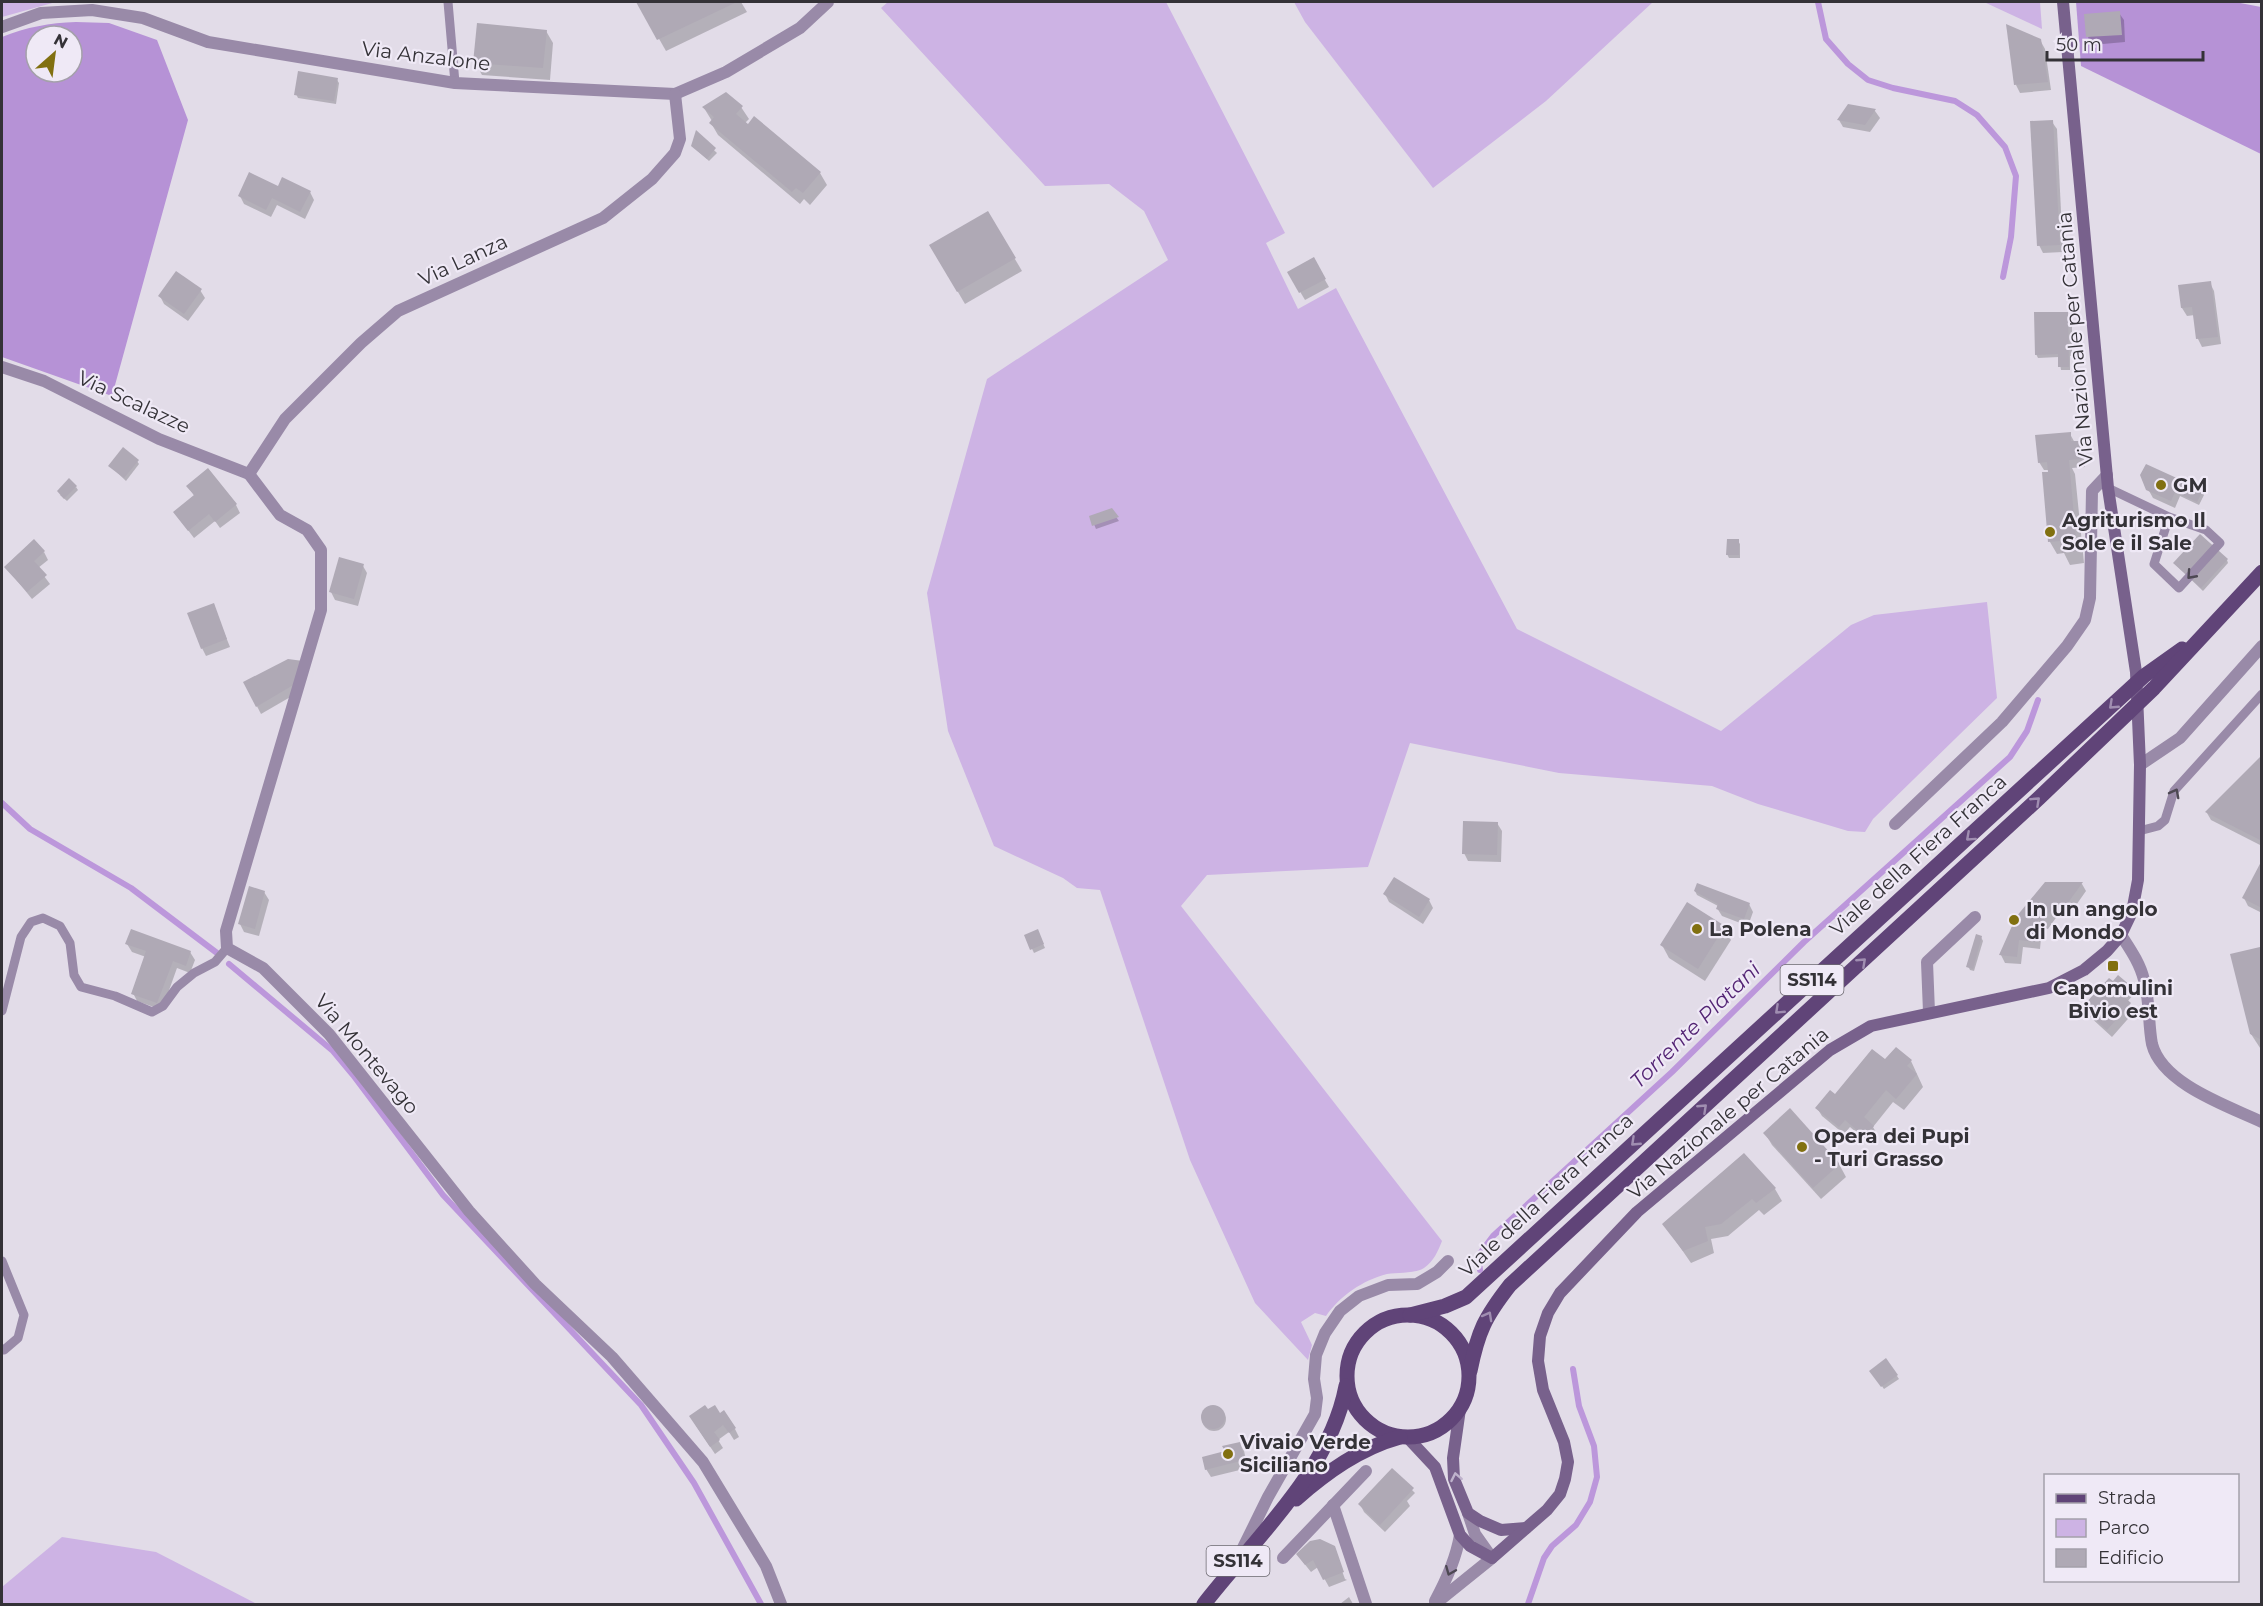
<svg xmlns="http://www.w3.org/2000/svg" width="2263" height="1606" font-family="Montserrat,sans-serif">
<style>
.green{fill:#cdb3e4}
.forest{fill:#b692d6;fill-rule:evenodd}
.shadow{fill:#0003}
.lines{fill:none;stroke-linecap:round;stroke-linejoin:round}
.stream{stroke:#bc97db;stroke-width:6}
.building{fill:#afa9b5}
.lane{stroke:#998aa8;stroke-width:9}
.street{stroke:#998aa8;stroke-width:12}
.secondary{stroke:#78618c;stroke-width:12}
.primary{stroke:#604478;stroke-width:15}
.oneway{stroke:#4d4853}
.oneway2{stroke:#a08eb1}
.oneway3{stroke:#bfb3cc}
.poi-dot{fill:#817010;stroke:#efe9f6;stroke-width:2}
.labels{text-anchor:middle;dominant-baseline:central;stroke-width:4.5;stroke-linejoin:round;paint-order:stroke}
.shield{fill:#efe9f6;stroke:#6c6970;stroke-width:1.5}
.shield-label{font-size:18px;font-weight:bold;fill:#343237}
.street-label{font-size:20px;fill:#343237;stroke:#efe9f6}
.poi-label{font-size:20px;font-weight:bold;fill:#343237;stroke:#efe9f6;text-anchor:start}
.water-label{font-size:21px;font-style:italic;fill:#532474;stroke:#efe9f6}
</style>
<rect width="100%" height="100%" fill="#e2dce8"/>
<!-- green -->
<g class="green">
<polygon points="2,2 56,2 2,17"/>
<path d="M888 2H1166L1285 233 1266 243 1298 309 1336 288 1517 629 1721 731 1851 625 1874 615 1987 602 1997 698 1873 819 1865 832 1848 831 1758 804 1712 786 1559 773 1410 743 1368 867 1207 875 1181 906 1442 1241C1438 1251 1434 1261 1424 1268 1415 1274 1398 1272 1387 1274 1363 1280 1340 1296 1326 1316L1315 1313 1301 1322 1312 1345 1308 1360 1255 1303 1190 1160 1100 890 1077 888 1063 878 994 846 948 731 927 593 987 379 1168 260 1144 211 1109 184 1045 186 881 8Z"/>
<polygon points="1294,2 1653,2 1546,101 1433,188 1305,22"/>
<polygon points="1984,2 2040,2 2042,29"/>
<polygon points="62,1537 156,1552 257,1604 2,1604 2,1587"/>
</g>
<!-- forest -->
<g class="forest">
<polygon points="2076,2 2235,2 2261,7 2261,154 2081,66"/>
<path d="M76 22 109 23 157 40 188 120 112 396 2 357V37C27 27 49 23 76 22ZM36 36H72V72H36Z"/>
</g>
<!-- shadow -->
<g class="shadow">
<polygon points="638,2 741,2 747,12 666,51"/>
<polygon points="2119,13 2124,20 2125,42 2092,45 2088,37"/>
<polygon points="546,31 553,43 550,80 482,75 475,62"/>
<polygon points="2040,40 2045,49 2051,90 2020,93 2016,85"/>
<polygon points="337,80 339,83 336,104 298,98 296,94"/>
<polygon points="1849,105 1875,111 1880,118 1870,132 1843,127 1839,120"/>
<polygon points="741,107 749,119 745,123 820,173 827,185 810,205 804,199 800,204 718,135 711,123 712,121 704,108"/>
<polygon points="2052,122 2057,129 2063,252 2043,253 2039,245"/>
<polygon points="696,133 717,153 709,161 692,146"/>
<polygon points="278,188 310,192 314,200 305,219 277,205 271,217 244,204 240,196"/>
<polygon points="988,213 1022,271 965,304 931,246"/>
<polygon points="1313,259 1329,287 1305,300 1289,273"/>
<polygon points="2210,283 2214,291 2221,344 2202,347 2198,339 2195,315 2187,316 2182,308 2180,287"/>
<polygon points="200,290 205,298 188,321 164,304 160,296"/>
<polygon points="2067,314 2072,321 2072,356 2070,356 2070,370 2061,370 2059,357 2038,358 2036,354"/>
<polygon points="2070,434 2075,443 2079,442 2083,450 2085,467 2072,468 2075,474 2084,563 2070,565 2064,553 2057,554 2050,542 2049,470 2044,470 2039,462"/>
<polygon points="137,461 139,464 126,481 110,466"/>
<polygon points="188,486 236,505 240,513 220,528 215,521 194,538 175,513 195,497"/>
<polygon points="76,487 78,490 67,501 60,495"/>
<polygon points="2148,489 2202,492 2204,495 2199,505 2180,496 2175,508 2153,498"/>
<polygon points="1111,510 1119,521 1096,529 1091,517"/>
<polygon points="1738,541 1740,544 1740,558 1729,558 1727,554"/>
<polygon points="44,552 48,560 38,568 50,584 32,599 6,567"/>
<polygon points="2227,560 2228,563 2203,591 2177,566"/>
<polygon points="363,566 367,573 358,606 335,600 331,592"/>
<polygon points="213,605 230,647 206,656 202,648"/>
<polygon points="288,660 299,692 261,714 245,683"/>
<polygon points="2262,757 2262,846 2211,820 2207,813"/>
<polygon points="1497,823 1502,831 1501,862 1468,861 1464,853"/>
<polygon points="2262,863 2262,913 2248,906 2244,898"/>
<polygon points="2046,883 2082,884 2086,891 2067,918 2060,912 2048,929 2042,928 2040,949 2023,947 2021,964 2005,963 2001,955"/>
<polygon points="1695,891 1749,904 1753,912 1748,926 1722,916 1717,908 1718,906 1697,895"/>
<polygon points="264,892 269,900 259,936 244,932 240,924"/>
<polygon points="1385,894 1429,900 1433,908 1423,924 1389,902"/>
<polygon points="1724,927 1731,940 1705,981 1669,958 1662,945"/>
<polygon points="1039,934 1045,948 1034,953 1026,936"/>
<polygon points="1981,937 1983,941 1974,971 1970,970 1968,966"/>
<polygon points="127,944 190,952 195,960 190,973 177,968 162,1010 137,1001 133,993 146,957 132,952"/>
<polygon points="2262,950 2262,1051 2251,1034"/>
<polygon points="2113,983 2130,987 2134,994 2127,1002 2134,1012 2112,1037 2088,1015 2083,1007"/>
<polygon points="1911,1061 1923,1087 1904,1110 1893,1102 1873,1127 1877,1134 1870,1144 1850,1127 1844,1134 1822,1116 1817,1108 1835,1096"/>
<polygon points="1765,1133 1839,1164 1846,1177 1821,1199 1772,1145"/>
<polygon points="1743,1155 1775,1189 1782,1201 1764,1215 1759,1210 1728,1236 1711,1239 1714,1253 1691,1263 1664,1224"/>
<polygon points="1873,1374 1897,1376 1899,1379 1884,1389"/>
<circle cx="1214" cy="1419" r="12"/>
<polygon points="708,1411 735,1429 739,1437 734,1440 729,1432 718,1440 723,1448 715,1454 695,1424"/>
<polygon points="1239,1443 1244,1451 1248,1468 1211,1477 1206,1469"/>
<polygon points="1392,1470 1415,1493 1407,1501 1410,1506 1385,1532 1364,1512 1360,1504"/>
<polygon points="1335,1552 1345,1579 1347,1580 1329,1587 1318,1567 1311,1572 1303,1562"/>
<polygon points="1349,1597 1353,1604 1340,1604"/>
</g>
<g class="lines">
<!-- stream -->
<g class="stream">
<polyline points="1818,2 1826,39 1848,64 1868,80 1893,88 1955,101 1977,115 2005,147 2016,176 2011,237 2003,277"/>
<polyline points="2,803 30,829 131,888 217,953"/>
<polyline points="229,964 333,1051 353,1075 443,1195 641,1405 694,1483 761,1604"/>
<polyline points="1480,1270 1478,1256 1493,1236 1672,1072 1804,942 2010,757 2027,731 2038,700"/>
<polyline points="1528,1604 1544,1558 1552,1546 1576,1525 1590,1502 1597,1477 1594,1446 1579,1406 1573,1369"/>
</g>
</g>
<!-- building -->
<g class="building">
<polygon points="636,2 737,2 657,40"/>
<polygon points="2120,11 2122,35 2086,37 2084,14"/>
<polygon points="477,23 547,30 543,68 473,63"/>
<polygon points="2006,24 2041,39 2048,82 2014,85"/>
<polygon points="298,71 338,78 334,101 294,95"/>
<polygon points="726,92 743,106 736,114 748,124 754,116 821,172 803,193 796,188 792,192 709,123 714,117 702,107"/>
<polygon points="1848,104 1876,109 1865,125 1837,120"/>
<polygon points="2053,120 2060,245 2037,246 2030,121"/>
<polygon points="696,130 716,148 707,159 691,146"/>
<polygon points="249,172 278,186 282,177 311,191 300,212 272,198 266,210 238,196"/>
<polygon points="988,211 1016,258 957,292 929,245"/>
<polygon points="1314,257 1326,279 1299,293 1287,272"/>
<polygon points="176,271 202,289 184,314 158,296"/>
<polygon points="2211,281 2218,337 2196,339 2192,307 2181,308 2178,285"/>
<polygon points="2034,312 2068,312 2069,367 2058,367 2058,354 2035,355"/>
<polygon points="2071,432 2071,441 2080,441 2081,459 2069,460 2077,551 2062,553 2060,541 2048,542 2042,472 2048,472 2047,462 2038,463 2035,435"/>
<polygon points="123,447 139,460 124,478 108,466"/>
<polygon points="2146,464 2203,490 2197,502 2175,492 2171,501 2146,490 2140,475"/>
<polygon points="208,468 237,504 215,522 209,514 188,531 173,512 194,495 186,486"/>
<polygon points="69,478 77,486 64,499 57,491"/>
<polygon points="1112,508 1119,517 1092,526 1089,516"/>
<polygon points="2200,534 2228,559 2201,588 2173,563"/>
<polygon points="34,539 45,551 34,561 47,575 27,592 4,567"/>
<polygon points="1727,539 1739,539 1739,555 1726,555"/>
<polygon points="339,557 364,564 354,599 329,592"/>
<polygon points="214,603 227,639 201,649 187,613"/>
<polygon points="288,659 303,661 295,684 256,707 243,682"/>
<polygon points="2262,755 2262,841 2205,812"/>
<polygon points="1463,821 1498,822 1497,855 1462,854"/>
<polygon points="2262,860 2262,908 2242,898"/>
<polygon points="1394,877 1430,899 1419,917 1383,894"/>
<polygon points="2045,882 2083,882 2062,911 2055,905 2043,921 2038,920 2036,942 2019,940 2017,957 1999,955 2016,917"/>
<polygon points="1697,883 1750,903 1744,919 1716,909 1718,904 1694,891"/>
<polygon points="249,886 265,891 255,929 238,924"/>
<polygon points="1687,902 1725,926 1698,969 1660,945"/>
<polygon points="131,929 191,951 186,966 173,961 157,1003 131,994 146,951 125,944"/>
<polygon points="1038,929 1044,944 1030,950 1024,935"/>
<polygon points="1976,934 1982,936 1973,969 1966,967"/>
<polygon points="2260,947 2262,948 2262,1040 2250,1034 2230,954"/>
<polygon points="2118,975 2131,986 2122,995 2131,1003 2107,1030 2082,1007 2109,978 2113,981"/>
<polygon points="1896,1047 1912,1060 1907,1066 1917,1074 1896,1099 1886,1090 1864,1117 1874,1126 1865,1137 1845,1120 1839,1127 1815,1108 1830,1090 1835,1094 1872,1049 1885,1059"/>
<polygon points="1790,1108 1840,1164 1813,1188 1763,1133"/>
<polygon points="1744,1153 1776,1188 1756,1203 1752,1199 1721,1224 1705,1227 1708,1241 1683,1251 1662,1224"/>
<polygon points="1886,1358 1898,1375 1881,1387 1869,1371"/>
<polygon points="705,1405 708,1409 715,1405 720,1413 724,1410 736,1428 729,1433 723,1425 714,1432 720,1440 710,1447 689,1416"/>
<circle cx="1213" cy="1417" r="12"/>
<polygon points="1240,1442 1245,1460 1205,1470 1202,1457 1225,1451 1222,1446"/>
<polygon points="1392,1468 1414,1488 1380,1525 1358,1504"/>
<polygon points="1320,1539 1335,1546 1344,1572 1323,1580 1313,1560 1305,1565 1296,1554 1310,1541"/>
</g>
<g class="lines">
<!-- lane -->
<g class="lane">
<polyline points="448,2 455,83"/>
<polyline points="2108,488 2169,517 2206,530 2220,543 2179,588 2154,564 2169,517"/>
<polyline points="2139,831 2158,826 2165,820 2174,791 2262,694"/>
<polyline points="2,1011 21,937 31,922 43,918 60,926 70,943 74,975 81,987 115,996 152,1012 163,1006 177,987 194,973 215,962 227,948"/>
<polyline points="2,1261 24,1315 18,1338 4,1350 2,1349"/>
</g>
<!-- street -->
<g class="street">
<polyline points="2,27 41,13 92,10 143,18 208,42 455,83 675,94 726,72 800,28 828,2"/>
<polyline points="2,367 44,381 159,439 249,474"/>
<polyline points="249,474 280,515 307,530 321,550 321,610 226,931 227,948 263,968 329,1034 469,1211 535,1284 612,1357 703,1462 766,1566 781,1604"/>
<polyline points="249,474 285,419 361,343 398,311 603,218 652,179 675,153 680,139 675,94"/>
<polyline points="2140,765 2180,738 2262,646"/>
<polyline points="1895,824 2002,722 2067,646 2085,620 2090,598 2092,491 2107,475"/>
<path d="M2121 935C2130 949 2140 963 2144 980 2150 1000 2148 1023 2152 1044 2162 1084 2228 1106 2262 1122"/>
<polyline points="1929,1012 1927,962 1975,917"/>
<polyline points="1333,1505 1366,1604"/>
<polyline points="1238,1558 1268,1497 1315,1414 1317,1398 1314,1379 1316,1355 1325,1333 1340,1311 1359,1296 1388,1285 1417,1284 1437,1272 1448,1261"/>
<polyline points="1283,1558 1366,1471"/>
<path d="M1435 1601C1447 1579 1456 1559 1460 1535"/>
<polyline points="1435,1604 1492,1558 1475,1534 1468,1513"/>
</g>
<!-- secondary -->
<g class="secondary">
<polyline points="1460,1409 1453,1458 1454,1479 1468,1513 1480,1521 1501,1530 1526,1528"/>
<polyline points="1407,1437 1435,1467 1460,1535 1470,1546 1492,1558 1547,1510 1560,1494 1565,1479 1568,1462 1564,1442 1543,1390 1538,1361 1540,1336 1548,1313 1560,1293 1637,1212 1830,1050 1871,1026 2049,988 2084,970 2107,951 2121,935 2132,912 2138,880 2140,765 2136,672 2108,488 2063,2"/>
</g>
<!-- primary -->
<g class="primary">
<circle cx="1408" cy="1376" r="61"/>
<polyline points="1410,1315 1445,1306 1466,1297 2144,676 2182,649"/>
<path d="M1470 1371C1478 1331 1485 1317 1510 1285L2039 798 2154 688 2262 572"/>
<path d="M1296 1499C1327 1472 1360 1448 1400 1437"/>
<path d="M1204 1604C1255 1538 1330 1471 1346 1386"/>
</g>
</g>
<!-- one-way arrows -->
<defs><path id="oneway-chevron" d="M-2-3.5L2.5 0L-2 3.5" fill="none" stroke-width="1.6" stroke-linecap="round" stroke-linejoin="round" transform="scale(1.5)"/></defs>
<g class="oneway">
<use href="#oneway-chevron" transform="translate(2191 575) rotate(132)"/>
<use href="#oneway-chevron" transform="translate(2175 793) rotate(-62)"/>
<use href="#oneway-chevron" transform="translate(1450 1571) rotate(112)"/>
</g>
<g class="oneway2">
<use href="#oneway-chevron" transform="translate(2113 705) rotate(137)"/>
<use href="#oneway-chevron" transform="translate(2036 801) rotate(-43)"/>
<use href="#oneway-chevron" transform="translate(1970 837) rotate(138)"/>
<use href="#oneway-chevron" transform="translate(1862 962) rotate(-43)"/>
<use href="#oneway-chevron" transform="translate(1779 1010) rotate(137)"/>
<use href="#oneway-chevron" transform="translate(1703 1108) rotate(-43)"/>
<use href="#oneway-chevron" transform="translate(1635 1142) rotate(137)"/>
<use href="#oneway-chevron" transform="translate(1488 1316) rotate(-61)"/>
</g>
<use class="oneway3" href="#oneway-chevron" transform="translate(1456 1477) rotate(-101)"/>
<!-- markers -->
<g class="poi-dot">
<circle cx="2161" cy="485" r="6"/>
<circle cx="2050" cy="532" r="6"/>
<circle cx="2014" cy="920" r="6"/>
<circle cx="1697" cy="929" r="6"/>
<rect x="2107" y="960" width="12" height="12" rx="3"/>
<circle cx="1802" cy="1147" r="6"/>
<circle cx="1228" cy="1454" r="6"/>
</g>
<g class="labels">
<!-- shield labels -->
<g class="shield">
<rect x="1780.5" y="965" width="63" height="30" rx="4.5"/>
<rect x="1206.5" y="1546" width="63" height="30" rx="4.5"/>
</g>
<g class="shield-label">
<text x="1812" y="980">SS114</text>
<text x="1238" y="1561">SS114</text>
</g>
<!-- street labels -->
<g class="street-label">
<text transform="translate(426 56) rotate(7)">Via Anzalone</text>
<text transform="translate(463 260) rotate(-25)">Via Lanza</text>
<text transform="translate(2075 339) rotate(-95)">Via Nazionale per Catania</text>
<text transform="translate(134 402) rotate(25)">Via Scalazze</text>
<text transform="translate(1918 855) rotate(-42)">Viale della Fiera Franca</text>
<text transform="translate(367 1054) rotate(50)">Via Montevago</text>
<text transform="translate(1728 1113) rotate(-40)">Via Nazionale per Catania</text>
<text transform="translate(1546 1195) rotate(-43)">Viale della Fiera Franca</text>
</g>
<!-- poi labels -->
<g class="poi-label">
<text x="2173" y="485">GM</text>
<text x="2062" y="520">Agriturismo Il<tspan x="2062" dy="23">Sole e il Sale</tspan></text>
<text x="2026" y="909">In un angolo<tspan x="2026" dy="23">di Mondo</tspan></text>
<text x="1709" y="929">La Polena</text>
<text x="2113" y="988" text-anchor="middle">Capomulini<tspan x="2113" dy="23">Bivio est</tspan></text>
<text x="1814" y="1136">Opera dei Pupi<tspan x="1814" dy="23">- Turi Grasso</tspan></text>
<text x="1240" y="1442">Vivaio Verde<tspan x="1240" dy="23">Siciliano</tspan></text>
</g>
<!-- water labels -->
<g class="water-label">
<text transform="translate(1695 1025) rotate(-44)">Torrente Platani</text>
</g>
</g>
<!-- border -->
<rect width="2263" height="1606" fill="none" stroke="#343237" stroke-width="6"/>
<!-- legend -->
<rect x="2044" y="1474" width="195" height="108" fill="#efe9f6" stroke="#a4a0aa" stroke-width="1.5"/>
<rect x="2056" y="1494" width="30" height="9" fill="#604478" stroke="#a4a0aa" stroke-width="1.5"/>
<text x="2098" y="1504" font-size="18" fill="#343237">Strada</text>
<rect x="2056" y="1519" width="30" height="18" fill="#cdb3e4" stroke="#a4a0aa" stroke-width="1.5"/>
<text x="2098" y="1534" font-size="18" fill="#343237">Parco</text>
<rect x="2056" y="1549" width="30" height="18" fill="#afa9b5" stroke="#a4a0aa" stroke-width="1.5"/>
<text x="2098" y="1564" font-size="18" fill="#343237">Edificio</text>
<!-- north arrow -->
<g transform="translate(54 54) rotate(28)"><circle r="28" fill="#efe9f6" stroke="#a4a0aa" stroke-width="1.5"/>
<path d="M0-4.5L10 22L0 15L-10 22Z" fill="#817010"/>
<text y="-9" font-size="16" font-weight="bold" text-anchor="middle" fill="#343237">N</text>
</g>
<!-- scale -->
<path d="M2047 51v9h156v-9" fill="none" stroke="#343237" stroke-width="3"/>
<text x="2056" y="51" font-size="18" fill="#343237" stroke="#efe9f6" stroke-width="4.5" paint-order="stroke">50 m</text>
</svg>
